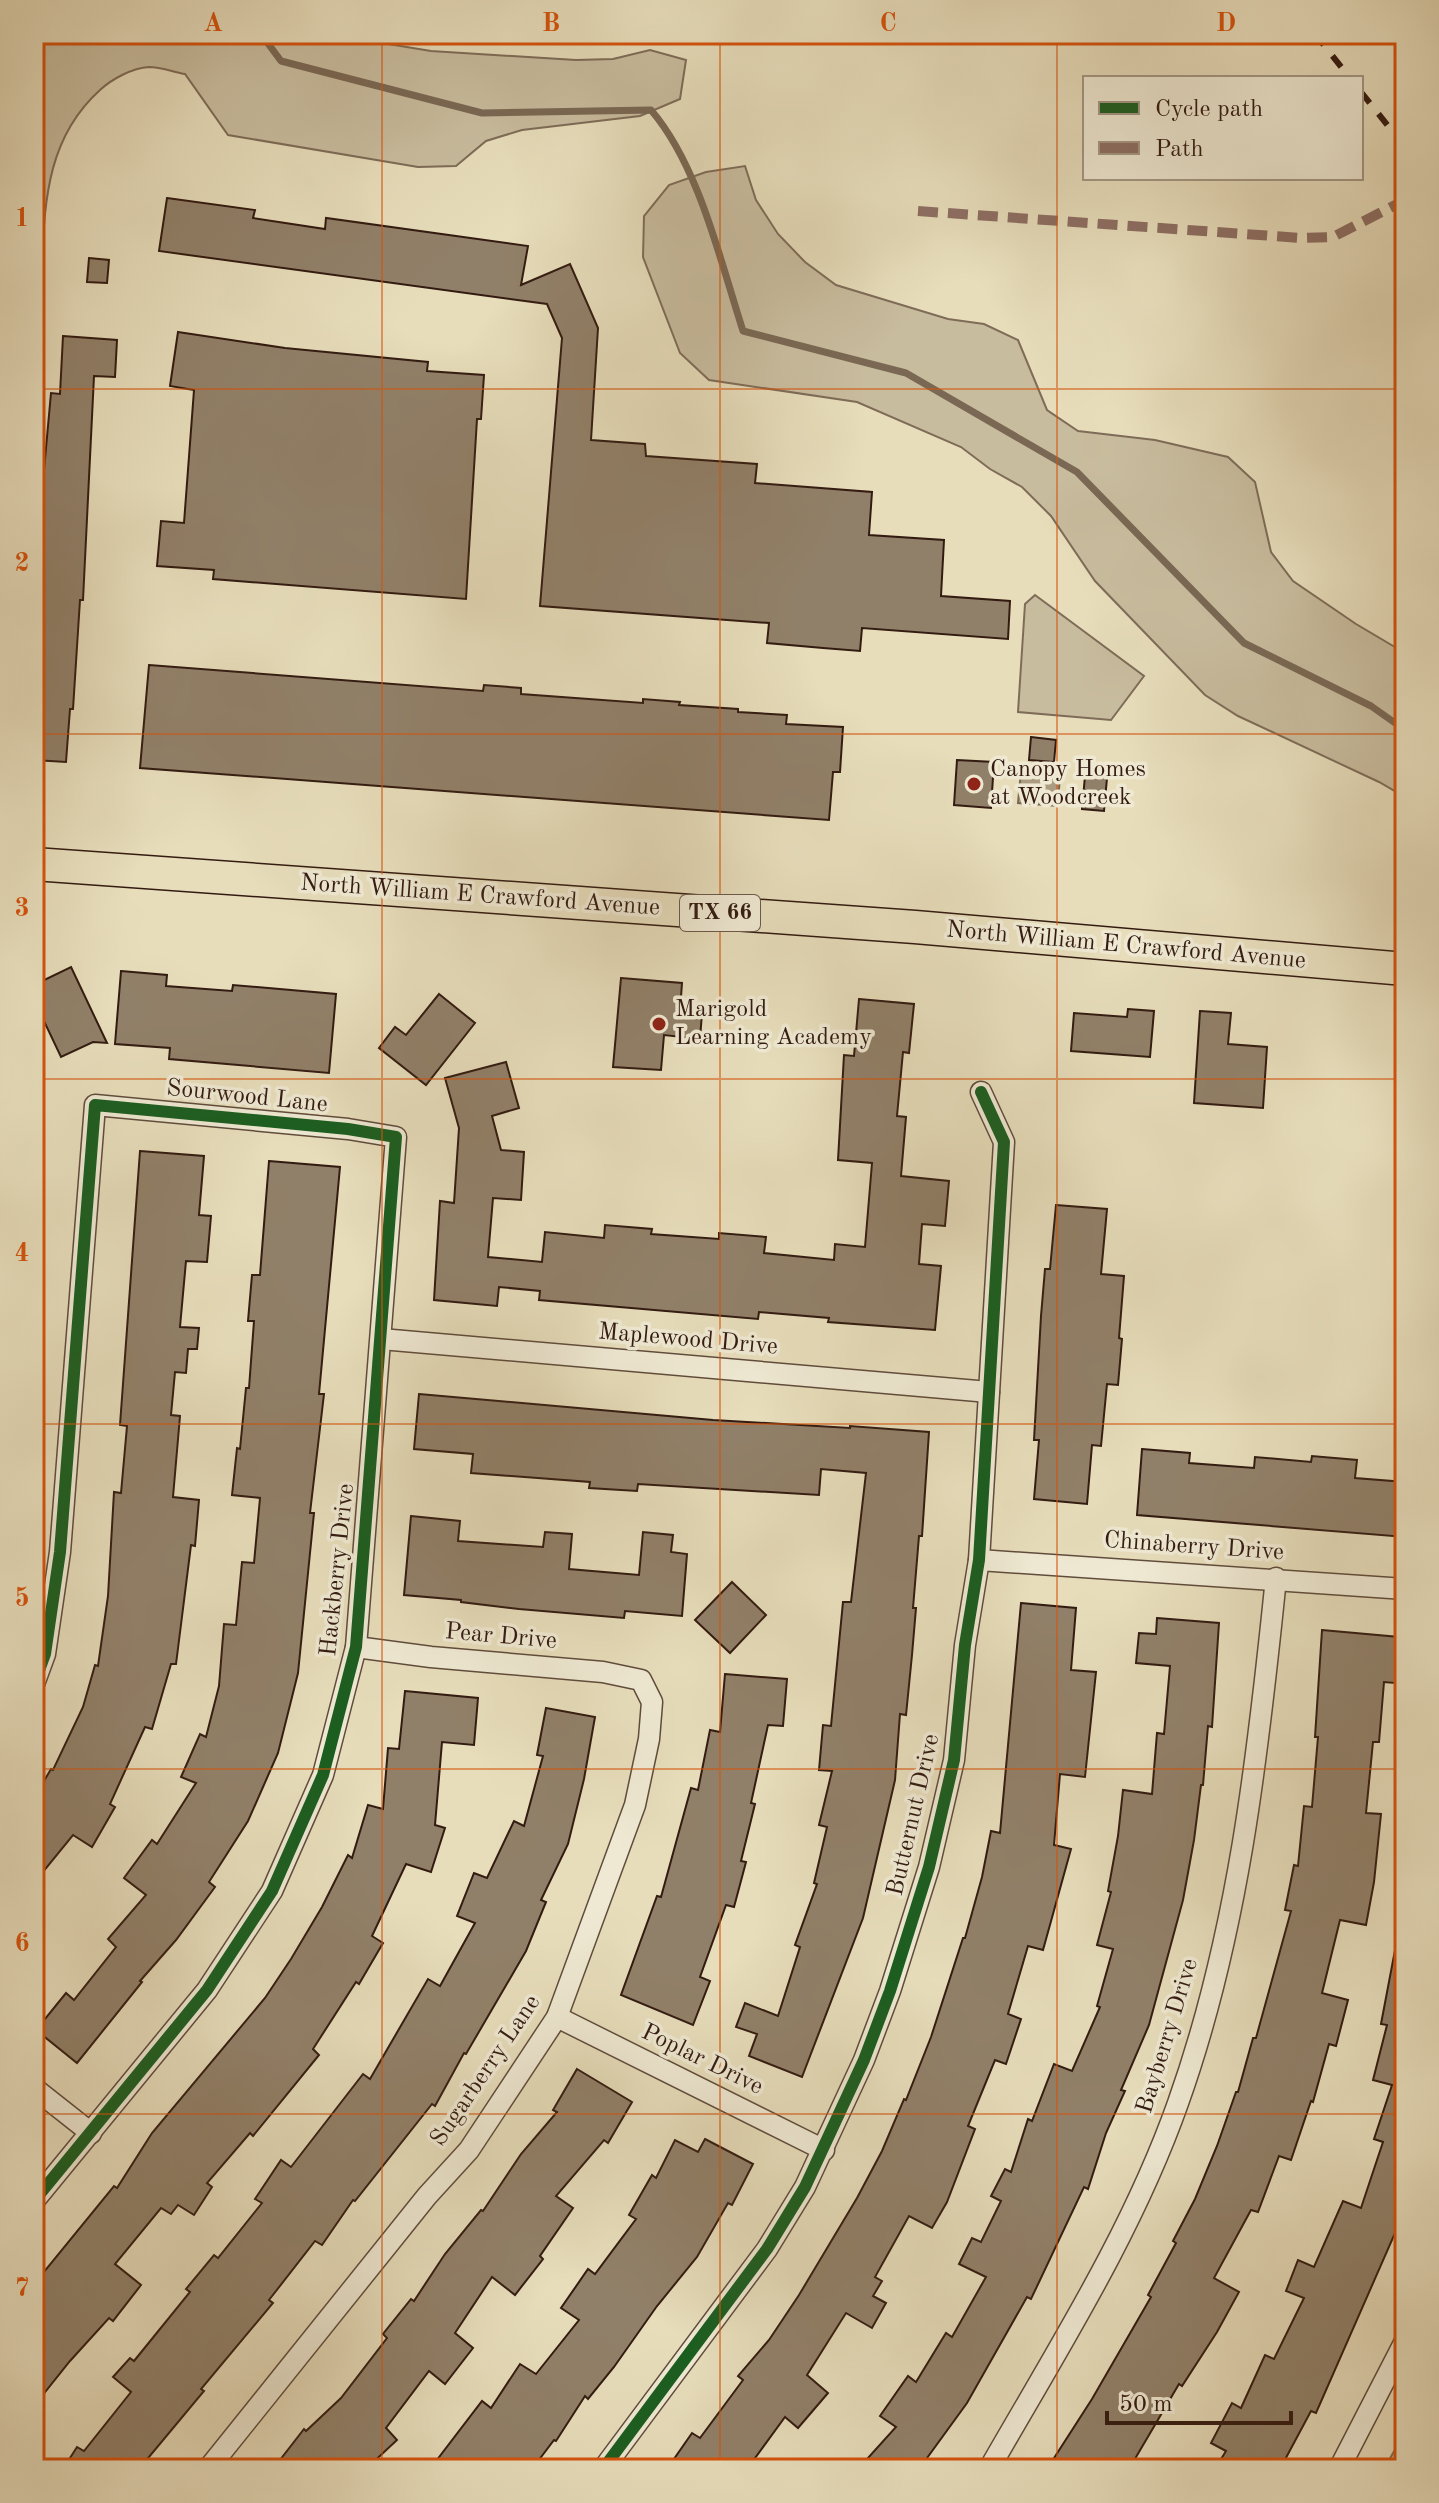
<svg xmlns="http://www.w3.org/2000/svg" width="1439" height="2503" font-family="'Old Standard TT',serif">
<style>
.green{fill:#c8bc9e;stroke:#7e6c58;stroke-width:2}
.water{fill:#aa9b81;stroke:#7a6854;stroke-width:2}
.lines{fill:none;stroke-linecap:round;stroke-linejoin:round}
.stream{stroke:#7a6854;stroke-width:7}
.building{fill:#918069;stroke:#331b11;stroke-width:2}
.street-casing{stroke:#604c3c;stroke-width:23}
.primary-casing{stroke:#331b11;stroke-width:35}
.street{stroke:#efe9d3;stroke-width:20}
.primary{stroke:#e7ddbb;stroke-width:32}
.rail{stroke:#331b11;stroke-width:6;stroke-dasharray:14 14;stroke-linecap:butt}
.quiet{stroke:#8d6e63;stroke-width:10;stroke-dasharray:20 10;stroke-linecap:butt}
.cycleway-casing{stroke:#efe9d3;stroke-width:17}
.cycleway{stroke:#1b5e20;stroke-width:12}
.grid{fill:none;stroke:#d6530c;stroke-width:2;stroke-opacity:0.55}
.poi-dot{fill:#8f2418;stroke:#efe9d3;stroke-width:3}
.labels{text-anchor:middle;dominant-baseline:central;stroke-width:7;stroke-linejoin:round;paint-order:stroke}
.shield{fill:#efe9d3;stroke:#6b594b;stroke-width:2}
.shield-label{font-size:22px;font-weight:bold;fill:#331b11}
.poi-label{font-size:24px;fill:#331b11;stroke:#efe9d3;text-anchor:start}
.street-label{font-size:24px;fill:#331b11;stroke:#efe9d3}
.neatline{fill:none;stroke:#d6530c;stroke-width:3}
.grid-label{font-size:26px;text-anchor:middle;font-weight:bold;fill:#d6530c}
</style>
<rect width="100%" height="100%" fill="#e7ddbb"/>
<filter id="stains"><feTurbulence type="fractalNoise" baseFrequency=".0025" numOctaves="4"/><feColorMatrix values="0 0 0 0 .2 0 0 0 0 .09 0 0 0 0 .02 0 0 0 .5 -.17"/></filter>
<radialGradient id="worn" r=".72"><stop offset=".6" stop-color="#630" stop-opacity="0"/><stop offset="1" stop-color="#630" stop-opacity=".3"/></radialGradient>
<!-- green -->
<g class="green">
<path d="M34 34H352L358 39 431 51 576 60 613 59 650 50 686 60 680 99 640 116 522 130 486 141 456 166 418 167 228 135 185 74C174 72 160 67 149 67 132 68 112 79 100 90 27 156 51 250 34 336Z"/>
<polygon points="745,166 756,200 778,234 805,262 836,285 948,319 984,324 1018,340 1047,410 1078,431 1155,440 1228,457 1255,482 1271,552 1293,581 1356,624 1405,653 1405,797 1379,782 1238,716 1205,695 1095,581 1051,516 1022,487 990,469 961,447 857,402 709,380 680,353 643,257 644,216 669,185 706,172"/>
<polygon points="1035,595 1144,676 1111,720 1018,712 1025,604"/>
<polygon points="1405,2432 1405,2469 1384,2469"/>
</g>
<!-- water -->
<polygon class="water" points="1021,771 1060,774 1058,806 1018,803"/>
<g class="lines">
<!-- stream -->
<path class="stream" d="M261 34 281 61 482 113 651 110C699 166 720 260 743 331L906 373 1077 472 1244 643 1371 706 1405 730"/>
</g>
<!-- building -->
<g class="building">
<polygon points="167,198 255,210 253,218 325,229 326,218 528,246 521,285 570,264 598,328 591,440 645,444 646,456 757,464 755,483 872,492 869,535 944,540 941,596 1010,601 1008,639 862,628 860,651 823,648 767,643 769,623 540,606 562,338 547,304 159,251"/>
<polygon points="89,258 109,260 107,283 87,282"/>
<polygon points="178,332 285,348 428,362 427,371 484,375 481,419 477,419 466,599 213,579 214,570 157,566 161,521 184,523 194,390 170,386"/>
<polygon points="63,336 117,340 115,377 94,376 83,600 80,600 73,709 70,709 66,762 34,760 34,503 41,503 51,393 60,394"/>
<polygon points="149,665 483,691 484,685 521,688 521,694 643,703 643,699 680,702 679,705 738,709 738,712 787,715 786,724 843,727 840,772 833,772 829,820 140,768"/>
<polygon points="1031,737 1056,740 1054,762 1029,760"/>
<polygon points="957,760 994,762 991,808 954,805"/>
<polygon points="1085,776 1107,778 1104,811 1082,809"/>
<polygon points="71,967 107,1043 93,1042 61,1057 34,1000 34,985"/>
<polygon points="121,971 167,975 166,986 232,991 233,985 336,994 329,1073 169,1059 170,1048 115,1044"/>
<polygon points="621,978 682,983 680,1011 702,1013 700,1039 664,1035 661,1070 613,1067"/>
<polygon points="439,994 475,1023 426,1085 379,1048 395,1027 406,1035"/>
<polygon points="859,999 914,1004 909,1053 903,1052 897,1116 906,1117 901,1176 949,1181 945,1226 922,1224 919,1264 941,1266 935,1330 828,1322 829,1318 759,1312 758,1319 539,1300 540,1291 499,1287 497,1306 434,1300 440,1201 454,1203 459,1128 445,1078 506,1062 519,1108 492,1116 501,1150 524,1152 521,1200 493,1198 488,1257 542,1262 545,1232 604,1238 605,1225 652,1229 651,1234 719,1239 719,1233 766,1237 764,1253 834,1260 835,1244 865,1247 872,1163 838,1160 844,1055 854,1056"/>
<polygon points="1128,1009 1154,1011 1150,1057 1071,1051 1074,1013 1127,1017"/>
<polygon points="1200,1011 1231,1013 1228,1044 1267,1047 1263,1108 1194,1103"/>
<polygon points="140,1151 204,1156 199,1215 211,1216 207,1262 186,1261 180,1327 199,1328 197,1349 188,1349 186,1373 175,1372 171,1415 180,1416 173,1497 199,1500 195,1546 191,1545 176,1664 171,1664 152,1729 145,1727 110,1804 115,1807 92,1847 73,1835 34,1883 34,1798 51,1769 53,1770 83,1707 95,1665 98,1666 108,1596 114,1492 121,1493 127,1426 120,1425"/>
<polygon points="269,1161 340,1167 319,1394 324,1394 310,1513 314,1513 298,1673 278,1753 248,1821 209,1882 215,1887 176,1940 140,1981 142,1982 77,2063 36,2030 66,1993 74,2000 116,1947 108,1939 146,1895 124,1878 152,1840 157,1844 196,1783 181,1777 200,1734 206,1737 219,1686 224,1624 236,1625 242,1562 254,1563 260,1498 232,1495 237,1448 240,1449 246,1388 249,1388 254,1321 248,1321 252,1275 260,1275"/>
<polygon points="1056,1205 1107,1209 1101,1274 1124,1276 1119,1338 1122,1339 1118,1385 1107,1384 1101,1446 1092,1445 1087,1504 1034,1499 1039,1440 1034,1440 1041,1316 1045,1269 1050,1269"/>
<polygon points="419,1394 713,1420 850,1428 850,1426 929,1432 922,1536 919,1536 913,1608 916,1608 912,1655 906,1715 900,1714 895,1780 863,1918 802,2077 749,2056 757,2034 736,2027 745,2003 778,2016 800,1947 795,1945 817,1884 814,1883 827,1827 819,1825 832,1771 819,1770 823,1725 831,1726 843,1602 851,1602 866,1473 821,1469 819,1495 638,1484 637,1491 589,1488 590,1482 471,1473 473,1454 414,1449"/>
<polygon points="1142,1449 1190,1453 1189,1463 1254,1468 1255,1457 1311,1462 1312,1456 1357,1460 1355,1478 1405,1482 1405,1537 1137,1515"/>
<polygon points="411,1516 460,1521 458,1541 543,1547 545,1532 572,1534 569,1569 639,1575 643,1532 673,1535 671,1552 687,1554 682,1616 625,1611 624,1618 519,1609 461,1602 461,1600 404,1595"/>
<polygon points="732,1582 766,1615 730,1653 695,1620"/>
<polygon points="1021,1603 1076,1608 1071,1670 1096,1672 1085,1777 1060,1774 1054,1845 1071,1849 1043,1950 1028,1946 1008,2014 1021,2019 1006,2064 995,2060 968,2126 975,2129 947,2202 932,2228 909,2216 875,2277 882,2281 873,2296 886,2303 872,2328 846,2313 807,2375 828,2393 798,2428 785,2417 747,2469 667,2469 692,2433 700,2438 743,2380 738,2376 769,2340 799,2295 857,2198 882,2151 904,2099 906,2100 931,2037 963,1938 965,1938 982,1877 991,1831 1000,1833"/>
<polygon points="1157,1618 1219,1623 1212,1727 1208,1726 1203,1785 1201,1785 1194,1840 1183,1900 1149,2025 1121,2090 1125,2091 1106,2133 1088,2189 1084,2187 1031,2299 1027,2297 967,2403 919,2469 858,2469 896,2427 880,2416 908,2376 916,2382 946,2333 952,2337 986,2277 959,2264 972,2238 981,2242 1001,2201 991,2196 1005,2169 1011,2172 1028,2119 1032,2121 1054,2064 1072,2071 1100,2007 1097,2006 1113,1949 1097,1945 1111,1892 1108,1891 1118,1836 1123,1790 1152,1794 1157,1733 1164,1734 1170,1666 1136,1663 1139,1633 1156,1634"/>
<polygon points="1322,1630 1399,1637 1395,1683 1384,1682 1379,1742 1373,1742 1366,1813 1381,1814 1374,1882 1366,1925 1340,1920 1322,1993 1348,2000 1336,2046 1329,2044 1313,2102 1311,2101 1291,2160 1279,2156 1258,2212 1251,2210 1214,2278 1239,2292 1217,2332 1182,2386 1179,2384 1129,2469 1047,2469 1092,2399 1151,2297 1148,2295 1176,2243 1173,2241 1195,2199 1217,2146 1236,2092 1238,2092 1253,2038 1256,2038 1291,1911 1285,1910 1294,1865 1298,1866 1304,1806 1312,1807 1318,1737 1315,1737"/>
<polygon points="725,1674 787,1679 783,1726 768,1725 751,1803 755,1804 741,1861 746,1862 734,1907 726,1905 700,1977 710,1981 693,2025 621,1995 657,1896 661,1897 691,1788 698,1790 710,1730 720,1732"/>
<polygon points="405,1691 478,1698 474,1745 442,1742 435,1825 445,1828 431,1872 406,1864 372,1936 383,1943 359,1984 356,1982 313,2049 319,2055 253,2136 250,2133 207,2183 212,2187 194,2215 178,2205 171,2214 161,2208 115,2264 141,2285 113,2321 109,2318 70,2361 34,2406 34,2284 114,2186 117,2188 152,2133 265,1998 291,1959 322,1907 348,1855 352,1858 368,1805 383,1809 388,1748 399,1749"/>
<polygon points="546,1708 595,1717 584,1779 568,1844 541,1900 546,1902 526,1951 466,2054 464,2053 435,2106 432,2104 355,2201 353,2200 322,2245 315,2241 269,2300 273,2303 201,2389 204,2391 139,2469 63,2469 77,2447 84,2451 131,2392 113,2377 130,2358 134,2361 190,2292 186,2289 214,2255 218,2258 262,2203 255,2199 281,2160 291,2167 363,2074 370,2079 428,1979 440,1986 475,1923 457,1916 474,1873 487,1878 514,1821 524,1826 543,1756 537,1755"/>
<polygon points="1395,1950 1405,1951 1405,2201 1399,2224 1316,2413 1311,2411 1280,2469 1215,2469 1226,2451 1211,2443 1232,2403 1241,2408 1265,2355 1274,2359 1304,2298 1286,2291 1298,2260 1314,2267 1343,2201 1361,2208 1383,2142 1374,2139 1392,2085 1373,2080 1387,2025 1381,2024"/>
<polygon points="577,2069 632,2102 608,2143 604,2140 556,2196 573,2208 540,2256 543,2259 515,2295 492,2277 455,2333 473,2348 445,2384 429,2371 386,2428 397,2440 366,2469 273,2469 304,2429 306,2431 341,2398 387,2338 383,2334 411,2299 414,2301 445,2254 481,2210 483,2211 521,2154 557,2112 553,2110"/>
<polygon points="705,2139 753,2164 732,2205 728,2203 697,2257 657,2306 614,2367 588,2399 585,2396 556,2441 554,2440 532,2469 430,2469 482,2401 491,2408 520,2364 536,2374 579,2320 561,2308 588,2269 595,2274 636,2219 629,2215 652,2175 656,2178 675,2140 698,2152"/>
</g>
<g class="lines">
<defs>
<g id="street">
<polyline points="381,1339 989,1392"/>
<polyline points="979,1560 1405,1589"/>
<polyline points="34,1684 45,1654 60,1552 95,1105 348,1129 396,1137 356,1647 323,1775 272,1891 207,1990 34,2201"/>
<polyline points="557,2017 824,2150"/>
<polyline points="34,2088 91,2133"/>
<polyline points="208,2469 427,2196 469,2150 557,2017 635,1805 649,1739 652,1702 641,1680 603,1672 431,1657 356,1647"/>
<polyline points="603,2469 767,2249 805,2187 864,2060 890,1991 929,1867 954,1760 965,1645 979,1560 1004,1142 981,1092"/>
<path d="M989 2469C1057 2350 1132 2233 1178 2103 1238 1935 1258 1755 1276 1578"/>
<polyline points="1339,2469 1405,2341"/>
</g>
<polyline id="primary" points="34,864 915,927 1405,969"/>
</defs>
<!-- street casing -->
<use href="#street" class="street-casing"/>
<!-- primary casing -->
<use href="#primary" class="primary-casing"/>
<!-- street -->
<use href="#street" class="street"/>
<!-- primary -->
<use href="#primary" class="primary"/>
<!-- rail -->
<g class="rail">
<polyline points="1315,34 1350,78"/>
<polyline points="1361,92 1405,147"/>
</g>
<!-- quiet -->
<polyline class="quiet" points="918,211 1302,238 1333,237 1405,200"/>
<defs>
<g id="cycleway">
<polyline points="34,1684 45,1654 60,1552 95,1105 348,1129 396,1137 356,1647 323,1775 272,1891 207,1990 34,2201"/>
<polyline points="603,2469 767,2249 805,2187 864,2060 890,1991 929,1867 954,1760 965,1645 979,1560 1004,1142 981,1092"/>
</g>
</defs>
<!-- cycleway casing -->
<use href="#cycleway" class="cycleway-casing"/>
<!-- cycleway -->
<use href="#cycleway" class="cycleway"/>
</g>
<!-- grid -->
<path class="grid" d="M382 34V2469M720 34V2469M1057 34V2469M34 389H1405M34 734H1405M34 1079H1405M34 1424H1405M34 1769H1405M34 2114H1405"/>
<!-- markers -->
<g class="poi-dot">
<circle cx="974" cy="784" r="8"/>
<circle cx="659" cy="1024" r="8"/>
</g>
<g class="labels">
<!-- shield labels -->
<rect class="shield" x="680" y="895" width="80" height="36" rx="6"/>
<g class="shield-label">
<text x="720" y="913">TX 66</text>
</g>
<!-- poi labels -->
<g class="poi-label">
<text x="990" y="770">Canopy Homes<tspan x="990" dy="28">at Woodcreek</tspan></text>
<text x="675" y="1010">Marigold<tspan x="675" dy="28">Learning Academy</tspan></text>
</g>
<!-- street labels -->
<g class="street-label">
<text transform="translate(480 896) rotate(4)">North William E Crawford Avenue</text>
<text transform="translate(1126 946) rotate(5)">North William E Crawford Avenue</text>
<text transform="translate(247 1097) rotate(6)">Sourwood Lane</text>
<text transform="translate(688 1340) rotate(5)">Maplewood Drive</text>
<text transform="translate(1194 1547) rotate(4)">Chinaberry Drive</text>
<text transform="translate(338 1570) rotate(-84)">Hackberry Drive</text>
<text transform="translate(501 1637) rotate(5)">Pear Drive</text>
<text transform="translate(914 1815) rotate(-77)">Butternut Drive</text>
<text transform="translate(1168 2036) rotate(-73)">Bayberry Drive</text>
<text transform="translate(702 2060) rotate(26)">Poplar Drive</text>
<text transform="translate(486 2071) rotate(-56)">Sugarberry Lane</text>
</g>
</g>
<!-- margin -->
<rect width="1439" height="2503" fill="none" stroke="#e7ddbb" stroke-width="88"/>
<!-- legend -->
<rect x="1083" y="76" width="280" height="104" fill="#efe9d3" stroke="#a49785" stroke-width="2"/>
<rect x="1099" y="102" width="40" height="12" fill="#1b5e20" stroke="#a49785" stroke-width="2"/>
<text x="1155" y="116" font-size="24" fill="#331b11">Cycle path</text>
<rect x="1099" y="142" width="40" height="12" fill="#8d6e63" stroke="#a49785" stroke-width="2"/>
<text x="1155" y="156" font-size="24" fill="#331b11">Path</text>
<!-- scale -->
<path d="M1107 2411v12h184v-12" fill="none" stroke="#331b11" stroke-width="4"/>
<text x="1119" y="2411" font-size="24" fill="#331b11" stroke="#efe9d3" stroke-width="6" paint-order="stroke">50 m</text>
<rect x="44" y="44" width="1351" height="2415" class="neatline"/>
<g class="grid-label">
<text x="213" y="31">A</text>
<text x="551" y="31">B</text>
<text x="888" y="31">C</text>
<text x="1226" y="31">D</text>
<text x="22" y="226">1</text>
<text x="22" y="571">2</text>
<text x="22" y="916">3</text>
<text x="22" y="1261">4</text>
<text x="22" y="1606">5</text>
<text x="22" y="1951">6</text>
<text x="22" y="2296">7</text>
</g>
<rect width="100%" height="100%" filter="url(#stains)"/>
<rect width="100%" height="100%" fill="url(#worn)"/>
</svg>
